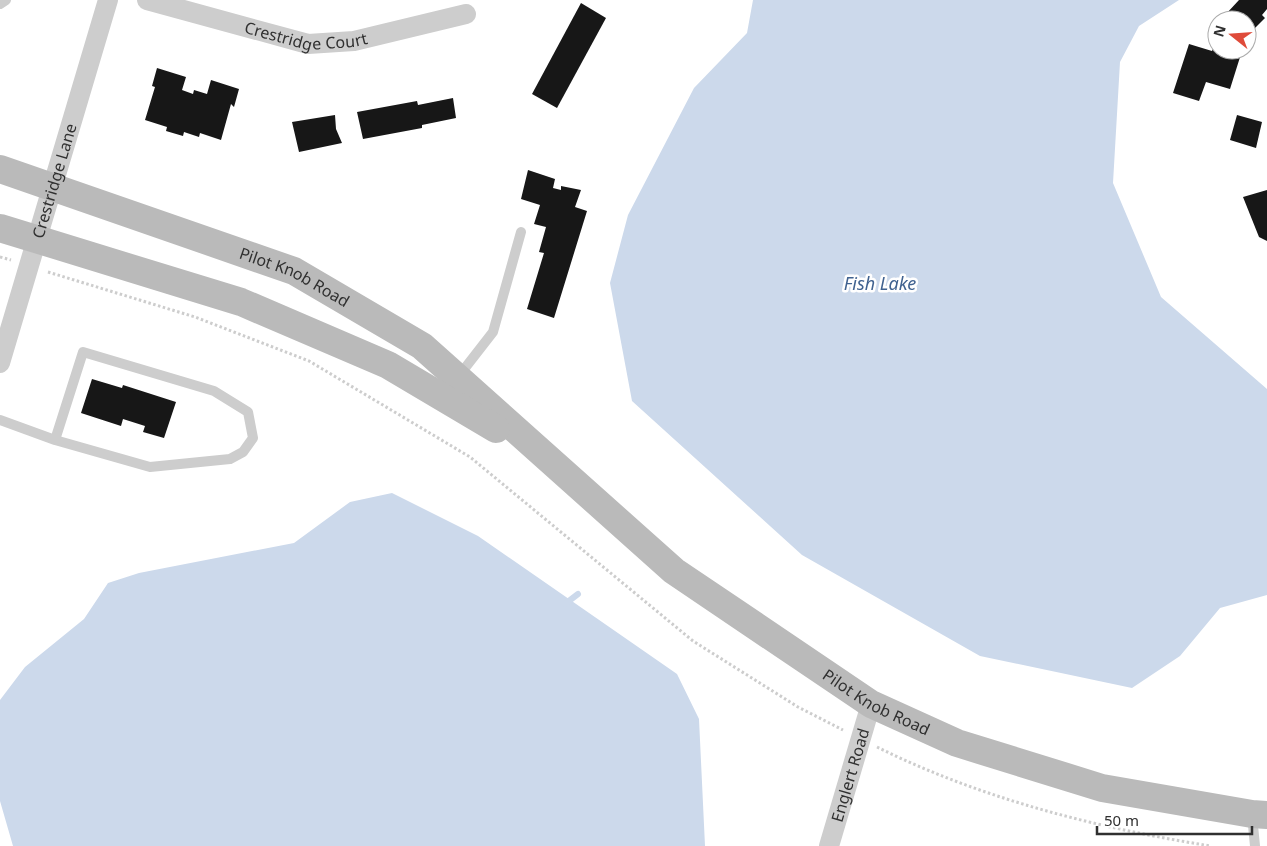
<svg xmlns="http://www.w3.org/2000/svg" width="1267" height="846" font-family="'Noto Sans',sans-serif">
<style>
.water{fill:#ccd9eb}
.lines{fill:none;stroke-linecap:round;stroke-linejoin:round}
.stream{stroke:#ccd9eb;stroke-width:6}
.building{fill:#171717}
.path{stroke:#cdcdcd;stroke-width:3;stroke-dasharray:2.5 2.5;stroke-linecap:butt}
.lane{stroke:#cdcdcd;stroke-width:10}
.street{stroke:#cdcdcd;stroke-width:20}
.secondary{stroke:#bababa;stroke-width:28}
.labels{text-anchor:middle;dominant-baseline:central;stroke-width:5;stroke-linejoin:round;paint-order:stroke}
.street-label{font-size:16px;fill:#303030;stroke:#fff}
.water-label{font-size:18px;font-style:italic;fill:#406290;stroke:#fff}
</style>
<rect width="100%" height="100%" fill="#fff"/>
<!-- water -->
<g class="water">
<polygon points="753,0 1179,0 1139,26 1120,62 1113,183 1161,297 1267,389 1267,595 1220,608 1180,656 1132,688 980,656 802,555 632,401 610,283 628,215 694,88 747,33"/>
<polygon points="392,493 478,536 677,674 699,719 705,846 13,846 0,801 0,700 25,667 84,619 108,583 139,573 294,543 350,502"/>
</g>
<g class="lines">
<!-- stream -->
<polyline class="stream" points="565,604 578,594"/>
</g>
<!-- building -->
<g class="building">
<polygon points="1239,0 1267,0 1267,9 1262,15 1265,18 1248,35 1247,20 1232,20 1226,14"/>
<polygon points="581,3 606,18 557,108 532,94"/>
<polygon points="1189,44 1212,51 1214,46 1217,46 1217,50 1229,50 1241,54 1230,89 1206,82 1199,101 1173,93"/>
<polygon points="157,68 186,77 182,90 193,94 194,90 207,94 211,80 239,89 234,107 231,104 221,140 200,133 199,137 184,132 183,136 166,131 167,127 145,120 155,87 152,86"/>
<polygon points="453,98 456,118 422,125 422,128 363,139 357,112 417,101 418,105"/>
<polygon points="335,115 336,129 342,143 299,152 292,122"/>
<polygon points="1237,115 1262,122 1256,148 1230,140"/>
<polygon points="528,170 555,179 553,188 561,190 561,186 581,190 575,207 587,211 554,318 527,309 544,253 539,252 546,227 534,224 540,205 521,199"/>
<polygon points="1267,190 1267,241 1259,237 1243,197"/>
<polygon points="92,379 122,388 123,385 176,402 164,438 143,432 145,426 123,419 121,426 81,413"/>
</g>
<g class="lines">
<!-- path -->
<g class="path">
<polyline points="0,257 11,260"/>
<polyline points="48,272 195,317 309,361 470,457 693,641 798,707 843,730"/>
<path d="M877 747C982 799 1097 828 1211 846"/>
</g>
<!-- lane -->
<g class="lane">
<polyline points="0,4 6,0"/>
<polyline points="458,377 493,332 521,232"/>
<polyline points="0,420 55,440 150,467 230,459 243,452 253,438 248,412 214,391 83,352 55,440"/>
<polyline points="1252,815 1255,846"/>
</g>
<!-- street -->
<g class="street">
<path id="s1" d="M147 0 308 44 354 41 466 14"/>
<path id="s2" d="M0 363 108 0"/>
<path id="s3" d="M829 846 871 704"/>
</g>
<!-- secondary -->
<g class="secondary">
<path id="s4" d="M0 169 294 271 422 346 674 571 871 704 957 743 1102 788 1252 814 1267 815"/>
<polyline points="0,228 241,302 388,365 496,429"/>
</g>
</g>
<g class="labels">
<!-- street labels -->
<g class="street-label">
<text stroke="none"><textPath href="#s1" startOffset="164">Crestridge Court</textPath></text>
<text stroke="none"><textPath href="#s2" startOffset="190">Crestridge Lane</textPath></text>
<text stroke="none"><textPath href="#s4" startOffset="314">Pilot Knob Road</textPath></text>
<text stroke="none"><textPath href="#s4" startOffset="1039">Pilot Knob Road</textPath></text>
<text stroke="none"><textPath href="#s3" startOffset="74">Englert Road</textPath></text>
</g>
<!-- water labels -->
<g class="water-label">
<text x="880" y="283">Fish Lake</text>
</g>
</g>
<!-- north arrow -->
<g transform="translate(1232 35) rotate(287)"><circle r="24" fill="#ffffff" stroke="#acacac"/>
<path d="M0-4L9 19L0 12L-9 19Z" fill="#df4b3a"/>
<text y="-8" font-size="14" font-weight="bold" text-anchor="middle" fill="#303030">N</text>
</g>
<!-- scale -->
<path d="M1097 826v8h155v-8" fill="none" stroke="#303030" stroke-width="2.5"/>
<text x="1104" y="826" font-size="15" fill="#303030" stroke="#ffffff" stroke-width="4" paint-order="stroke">50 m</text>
</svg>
